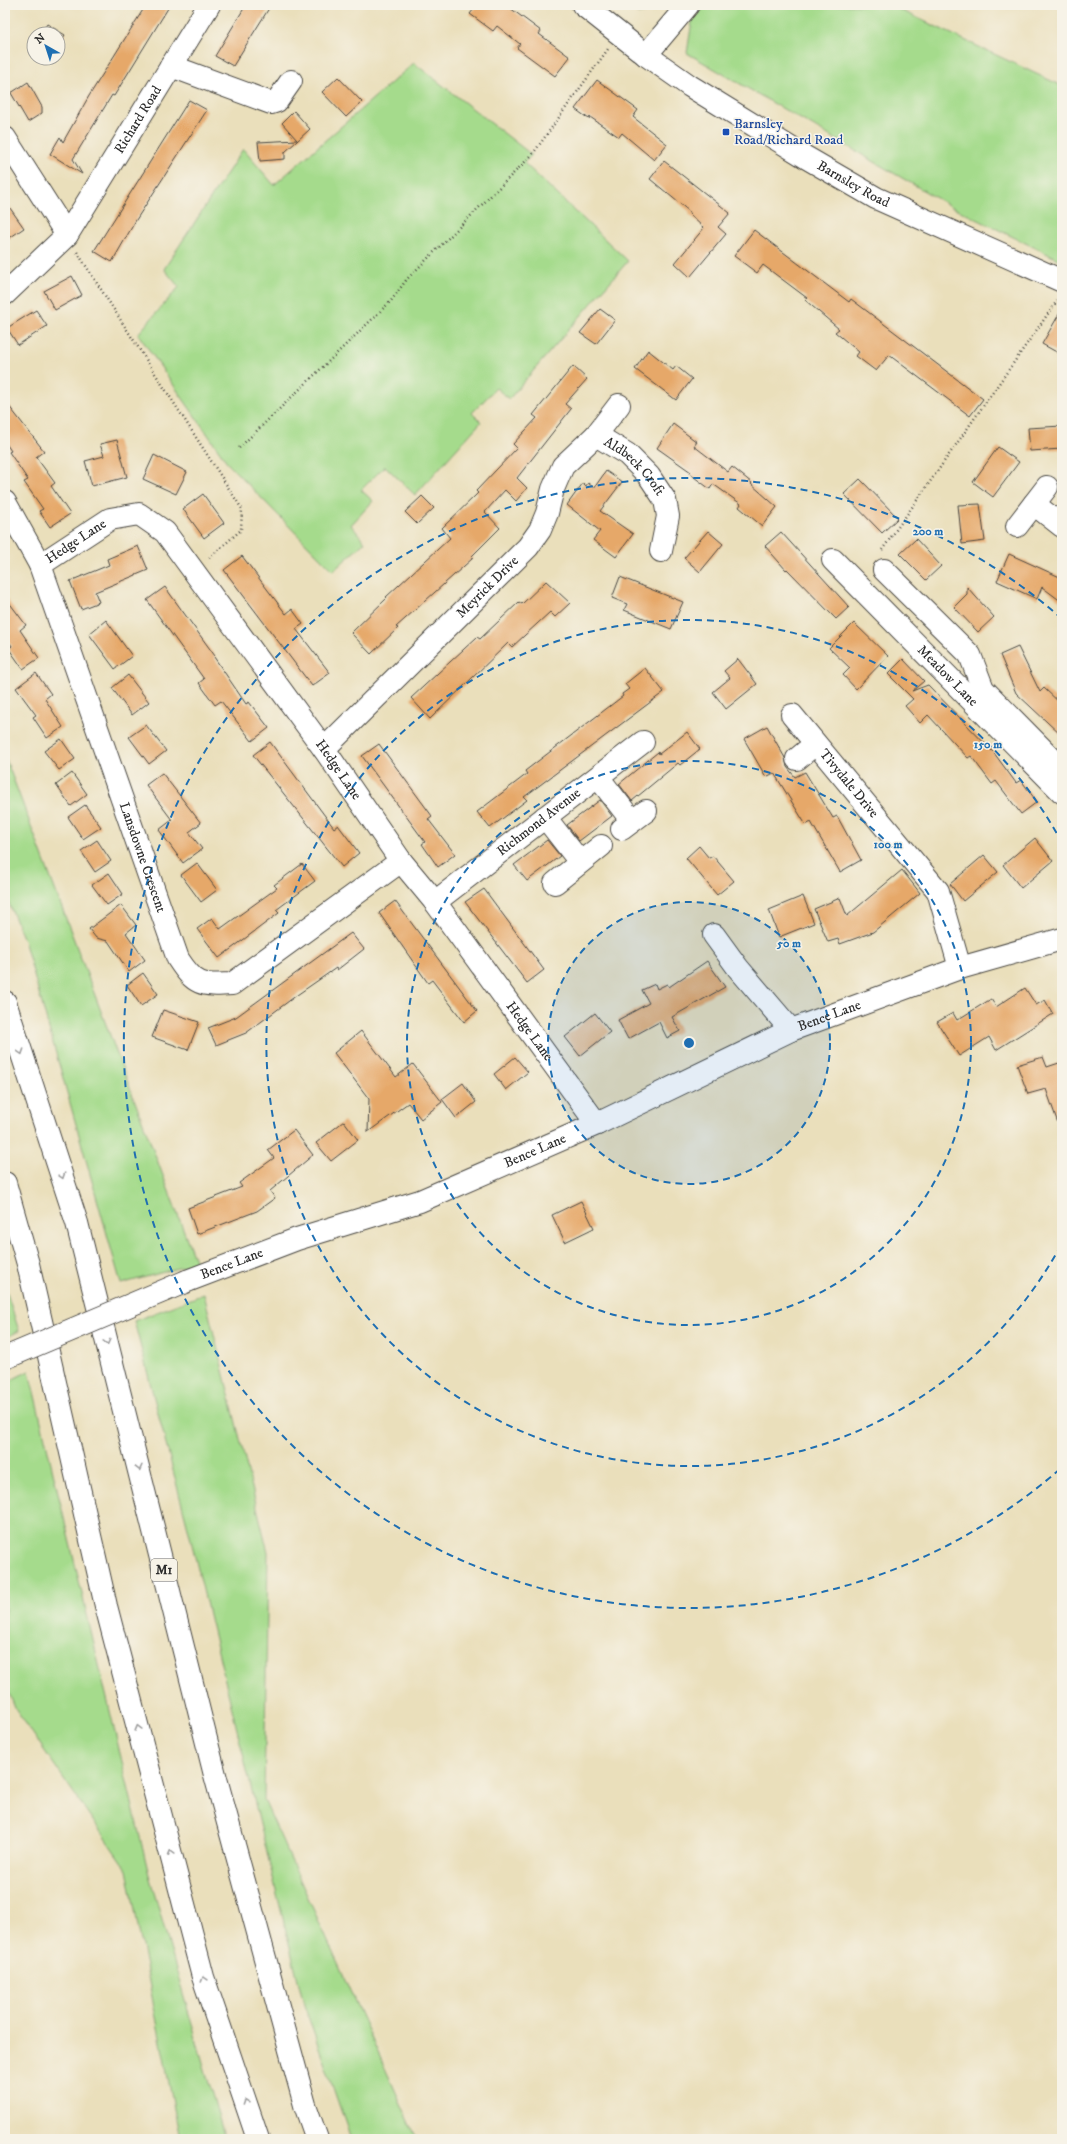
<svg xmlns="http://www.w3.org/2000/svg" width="1067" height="2144" font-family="'IM FELL DW Pica',serif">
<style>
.green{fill:#a5db8c;stroke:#68835c}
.building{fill:#e6a869}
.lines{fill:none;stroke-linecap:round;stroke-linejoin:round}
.minor-casing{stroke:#484641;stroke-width:24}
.highway-casing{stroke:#484641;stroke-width:24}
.path{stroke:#484641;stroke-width:2.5;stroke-dasharray:1 3;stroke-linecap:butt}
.minor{stroke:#fff;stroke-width:22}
.highway{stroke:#fff;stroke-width:22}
.minor-bridge-casing{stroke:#484641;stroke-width:24;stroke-linecap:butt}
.minor-bridge{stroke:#fff;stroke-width:22}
.oneway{stroke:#a0a0a0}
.ring{fill:none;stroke:#1f6fb2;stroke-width:2;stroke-dasharray:7 5}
.transit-dot{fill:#1a4fb4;stroke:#f7f3e8;stroke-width:1.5}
.labels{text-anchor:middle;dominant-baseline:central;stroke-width:3;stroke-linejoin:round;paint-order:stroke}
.shield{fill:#f7f3e8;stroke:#686764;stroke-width:1}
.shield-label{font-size:13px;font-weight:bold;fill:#2b2b2b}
.street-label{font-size:14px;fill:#2b2b2b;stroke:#f7f3e8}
.transit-label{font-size:14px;fill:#164399;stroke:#f7f3e8;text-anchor:start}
.centre{fill:#1f6fb2;stroke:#f7f3e8;stroke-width:2}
.ring-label{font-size:12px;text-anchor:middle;font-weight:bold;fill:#1f6fb2;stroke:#f7f3e8;stroke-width:3;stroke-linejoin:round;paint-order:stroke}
</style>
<rect width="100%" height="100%" fill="#f7f3e8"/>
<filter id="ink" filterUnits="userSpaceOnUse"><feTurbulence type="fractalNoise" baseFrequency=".025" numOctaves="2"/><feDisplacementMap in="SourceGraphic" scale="8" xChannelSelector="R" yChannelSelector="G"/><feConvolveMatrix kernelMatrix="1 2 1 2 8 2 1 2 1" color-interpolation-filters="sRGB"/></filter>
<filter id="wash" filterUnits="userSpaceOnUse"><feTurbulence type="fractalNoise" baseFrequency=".012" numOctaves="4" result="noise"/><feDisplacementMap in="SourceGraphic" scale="16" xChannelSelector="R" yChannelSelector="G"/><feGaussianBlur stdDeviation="0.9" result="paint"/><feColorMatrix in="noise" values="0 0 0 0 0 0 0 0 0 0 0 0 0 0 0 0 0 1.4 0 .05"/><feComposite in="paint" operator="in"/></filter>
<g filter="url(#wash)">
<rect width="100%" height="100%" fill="#eadfbb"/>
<!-- green -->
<g class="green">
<polygon points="629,5 663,5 658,10 638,14"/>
<polygon points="706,5 890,5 1062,86 1062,261 952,207 687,53 692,21"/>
<polygon points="414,63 532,155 524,163 628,261 509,399 496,388 472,413 481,422 415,495 385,466 361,490 373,501 351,525 365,542 333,571 229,465 138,334 179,287 164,269 243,149 274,185"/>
<polygon points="5,757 196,1263 121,1284 24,940 5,894"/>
<polygon points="5,1287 19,1331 5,1338"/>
<polygon points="204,1294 268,1552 264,1800 417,2139 351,2139 304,2005 188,1528 134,1321"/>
<polygon points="29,1371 149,1875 225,2139 180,2139 127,1870 15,1708 5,1683 5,1383"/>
</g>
<g id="blocks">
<!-- building -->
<g class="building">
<polygon points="146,5 170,5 114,96 112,95 73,159 82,174 50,154 60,137 63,142 89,96"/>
<polygon points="246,5 271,5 233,66 215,56"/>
<polygon points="477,5 506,5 541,31 539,34 570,57 555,76 517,48 520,44 497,26 493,31 470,14"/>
<polygon points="47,24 65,35 58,46 58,34 41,34"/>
<polygon points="338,77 362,102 346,117 322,92"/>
<polygon points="597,80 638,110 633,117 667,144 654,160 622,133 619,137 590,117 589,119 575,109"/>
<polygon points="28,82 42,107 42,113 28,122 11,93"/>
<polygon points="189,100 207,110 136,220 112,262 94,251"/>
<polygon points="294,111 310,129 285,152 285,159 260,161 258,142 297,140 282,123"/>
<polygon points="664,161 730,213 718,227 726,234 690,277 675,263 704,228 689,214 690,212 650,179"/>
<polygon points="5,201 24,228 5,241"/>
<polygon points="754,230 849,302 851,299 983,399 970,416 889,355 876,371 856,356 859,352 835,332 839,329 805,300 807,298 763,265 757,273 734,256"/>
<polygon points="72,276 82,295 55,310 44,291"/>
<polygon points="600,309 615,320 596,344 580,333"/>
<polygon points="1062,309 1062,355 1042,344"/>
<polygon points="36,310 47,326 18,345 7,328"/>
<polygon points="648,350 673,370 676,366 692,379 676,400 635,369"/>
<polygon points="573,366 587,379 565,404 571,409 517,478 527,488 516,501 505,490 485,512 500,528 471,557 473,558 396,627 398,628 371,654 351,633 387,598 386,597 450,538 442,528 478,493 476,491 517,448 513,444 537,418 533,415"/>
<polygon points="5,401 44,451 36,457 55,483 51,486 70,514 50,527 39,511 43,509 24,482 28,480 9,452 11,451 5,442"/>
<polygon points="673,424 697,442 694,446 728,472 732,467 752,483 751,484 777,507 762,526 739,507 741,504 713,484 710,489 690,474 691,472 657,448"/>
<polygon points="1062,426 1062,449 1030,451 1028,428"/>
<polygon points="117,440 127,477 92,486 85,461 104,456 100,444"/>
<polygon points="998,447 1019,462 993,497 973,482"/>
<polygon points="154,455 187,472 176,494 143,479"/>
<polygon points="606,471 622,482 600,511 633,534 616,557 593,540 600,531 567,505 583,483 586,486 588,483 594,488"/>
<polygon points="860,479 898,518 882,533 844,494"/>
<polygon points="203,494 224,523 204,538 183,509"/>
<polygon points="422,496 434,508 417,524 405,512"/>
<polygon points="980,504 985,541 962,544 958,505"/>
<polygon points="708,531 723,544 700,572 684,558"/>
<polygon points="781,532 849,607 836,619 787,569 786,570 765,546"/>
<polygon points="916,539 941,566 926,580 900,554"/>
<polygon points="138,546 148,570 95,592 99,602 81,609 70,581 109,565 107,559"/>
<polygon points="1009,554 1062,578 1062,602 1042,587 1037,599 997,581"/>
<polygon points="242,556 286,614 292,609 303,624 296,629 330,673 312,686 224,570"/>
<polygon points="620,577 683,602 671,629 624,610 627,604 612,598"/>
<polygon points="546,581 570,603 555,617 550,612 512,647 508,643 430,719 411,698 477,637 480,639 519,602 522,604"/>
<polygon points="165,587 215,656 214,657 246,704 249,702 269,728 252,741 221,701 215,705 199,683 204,679 147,600"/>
<polygon points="967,587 994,617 978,632 954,607 967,594"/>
<polygon points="5,597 26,625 20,630 39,658 23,669 9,649 12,646 7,639 5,640"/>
<polygon points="106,620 132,656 115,669 89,634"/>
<polygon points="854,623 888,656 856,689 843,675 850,668 829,648"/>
<polygon points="1018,647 1040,692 1044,688 1062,705 1062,736 1016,693 1000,655"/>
<polygon points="738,659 757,684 726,709 713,692 730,678 724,671"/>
<polygon points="903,659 924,681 912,691 928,685 994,753 1016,783 1021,780 1037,802 1021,814 996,781 992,784 971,756 968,758 928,715 920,723 905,706 913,699 888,674"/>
<polygon points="645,668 664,692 524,797 527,800 490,828 477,812 527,774 525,771 623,696 622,694 629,689 625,684"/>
<polygon points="36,673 51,694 45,699 63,727 47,738 33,717 36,715 16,688"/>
<polygon points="128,675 149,702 132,715 112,688"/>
<polygon points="146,725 166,751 149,764 129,737"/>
<polygon points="767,726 785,758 787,767 795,777 805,772 833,818 837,816 861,860 840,872 811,822 806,825 774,773 766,777 744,739"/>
<polygon points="687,732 700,749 680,765 678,763 632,801 619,784 658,752 659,754"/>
<polygon points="61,739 75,759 59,770 44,751"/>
<polygon points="270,742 334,828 338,825 359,853 342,867 253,755"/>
<polygon points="379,744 432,816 428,819 455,854 438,867 422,844 425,842 362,756"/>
<polygon points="72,773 87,794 71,806 56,785"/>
<polygon points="162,773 201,823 189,832 202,849 183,863 159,830 172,820 146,785"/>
<polygon points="600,800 612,816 579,841 567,825"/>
<polygon points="85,805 101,827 83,839 68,817"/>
<polygon points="1035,838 1053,861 1021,888 1003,865"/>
<polygon points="97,840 111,861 95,872 81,851"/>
<polygon points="547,840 560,856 527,881 514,865"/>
<polygon points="699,846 709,858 713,856 734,881 717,895 686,858"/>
<polygon points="984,855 998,872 963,901 950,884"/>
<polygon points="197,863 217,890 201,902 181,875"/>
<polygon points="302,864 315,881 276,910 279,913 219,958 197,929 212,918 220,929 277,888 274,885"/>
<polygon points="902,870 920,893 873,932 840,944 838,939 828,942 814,909 840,898 847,916"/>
<polygon points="109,873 123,894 107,905 92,885"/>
<polygon points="484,889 544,970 527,983 465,902"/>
<polygon points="803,896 814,923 779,937 769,910"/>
<polygon points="395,901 477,1011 464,1022 432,980 428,983 379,913"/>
<polygon points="121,905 136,925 126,933 145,960 129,972 108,941 96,938 89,929"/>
<polygon points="351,933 364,949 337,970 336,968 297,995 246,1033 216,1045 208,1028 236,1017"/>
<polygon points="707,961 725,987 672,1017 680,1031 667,1038 659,1022 628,1039 618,1020 649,1003 642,990 655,984 657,989 667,984 669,987"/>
<polygon points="143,973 158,994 141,1006 127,985"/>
<polygon points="1025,988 1036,1005 1045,1000 1053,1014 996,1050 989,1037 959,1056 937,1022 953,1013 957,1020 991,999 996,1007"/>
<polygon points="163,1010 199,1022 188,1050 152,1037"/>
<polygon points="595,1013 610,1032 580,1056 565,1037"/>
<polygon points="361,1031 396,1077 413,1064 442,1102 421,1119 408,1103 368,1132 369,1099 334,1053"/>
<polygon points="515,1057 528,1072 506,1090 494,1074"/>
<polygon points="1043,1057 1047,1067 1062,1062 1062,1129 1060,1129 1046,1089 1028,1094 1017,1065"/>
<polygon points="463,1083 476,1102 456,1118 442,1099"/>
<polygon points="344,1121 358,1140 331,1161 316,1143"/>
<polygon points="294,1130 313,1155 270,1191 275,1198 257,1211 197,1234 188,1208 242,1187 239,1183 274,1158 268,1150"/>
<polygon points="581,1201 594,1228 565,1242 552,1215"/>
</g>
</g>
</g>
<g filter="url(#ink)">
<use href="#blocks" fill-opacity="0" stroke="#484641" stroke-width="1"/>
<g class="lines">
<defs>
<g id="minor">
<polyline points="646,55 688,5"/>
<polyline points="171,66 271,103 277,101 291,81"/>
<polyline points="5,138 67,235"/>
<path id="s1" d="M5 294 67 235 209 5"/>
<path id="s2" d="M596 435 627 454 649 476 665 500 668 516 661 551"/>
<path id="s3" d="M5 502 40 565 178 959C195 985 201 986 232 984L401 861"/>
<polyline points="1034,504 1062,526"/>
<polyline points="1017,526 1047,487"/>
<path id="s4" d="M833 560 1062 792"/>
<path id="s5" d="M40 565 110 519 139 514 165 532 324 749 401 861 435 902 597 1124"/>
<polyline points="884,570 970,655 983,689 1062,769"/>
<path id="s6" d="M792 715 938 891 960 968"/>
<path id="s7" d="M324 749 528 547 540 530 547 513 553 489 563 466 596 435 619 405"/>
<polyline points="797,759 815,744"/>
<polyline points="598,777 632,821"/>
<polyline points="545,817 580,862"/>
<polyline points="622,829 646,811"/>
<polyline points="555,883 601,846"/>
<path id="s8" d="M435 902 643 742"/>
<polyline points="714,935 738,968 791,1030"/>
<path id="s9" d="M187 1281 297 1239 420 1201 597 1124 791 1030 960 968 1062 939"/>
</g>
<g id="highway">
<path id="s10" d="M583 5 646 55 690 86 807 158 876 198 1062 281"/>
<polyline points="5,1002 77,1223 215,1775 305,2105 317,2139"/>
<polyline points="5,1183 28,1264 106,1606 203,1977 258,2139"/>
</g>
</defs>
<!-- minor casing -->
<use href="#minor" class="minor-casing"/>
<!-- highway casing -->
<use href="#highway" class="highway-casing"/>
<!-- path -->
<g class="path">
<polyline points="77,252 242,509 241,530 209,558"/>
<polyline points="239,448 391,301 407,279 532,155 608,49"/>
<polyline points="882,550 1057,301"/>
</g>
<!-- minor -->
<use href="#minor" class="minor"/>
<!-- highway -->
<use href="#highway" class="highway"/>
<defs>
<polyline id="minor-bridge" points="5,1358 187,1281"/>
</defs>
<!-- minor-bridge casing -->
<use href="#minor-bridge" class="minor-bridge-casing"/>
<!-- minor-bridge -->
<use href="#minor-bridge" class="minor-bridge"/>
</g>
<!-- one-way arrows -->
<defs><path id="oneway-chevron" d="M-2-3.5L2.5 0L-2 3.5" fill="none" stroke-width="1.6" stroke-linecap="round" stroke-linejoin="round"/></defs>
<g class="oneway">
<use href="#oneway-chevron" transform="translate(21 1052) rotate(72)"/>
<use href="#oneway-chevron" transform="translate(62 1176) rotate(72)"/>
<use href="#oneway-chevron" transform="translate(107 1342) rotate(76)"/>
<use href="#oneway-chevron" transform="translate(139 1468) rotate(76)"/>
<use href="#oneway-chevron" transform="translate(138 1728) rotate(-105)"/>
<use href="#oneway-chevron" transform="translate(171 1853) rotate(-105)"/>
<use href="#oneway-chevron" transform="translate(204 1979) rotate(-107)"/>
<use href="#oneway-chevron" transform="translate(246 2102) rotate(-109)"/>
</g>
</g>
<!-- distance rings -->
<circle cx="689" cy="1043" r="141" fill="#1f6fb2" fill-opacity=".12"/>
<g class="ring">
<circle cx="689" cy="1043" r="141"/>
<circle cx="689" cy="1043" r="282"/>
<path d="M1061 1245A423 423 0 1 1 1061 841"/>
<path d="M1060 1469A565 565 0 1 1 1060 617"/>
</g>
<!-- markers -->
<rect class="transit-dot" x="722" y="128" width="8" height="8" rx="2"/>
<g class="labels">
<!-- shield labels -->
<rect class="shield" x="151" y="1559" width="26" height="22" rx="3"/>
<g class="shield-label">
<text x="164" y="1570">M1</text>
</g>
<!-- street labels -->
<g class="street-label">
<text stroke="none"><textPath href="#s1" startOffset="221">Richard Road</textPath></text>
<text stroke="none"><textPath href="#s10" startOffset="325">Barnsley Road</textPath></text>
<text stroke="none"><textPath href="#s2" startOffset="50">Aldbeck Croft</textPath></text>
<text stroke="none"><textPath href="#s5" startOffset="43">Hedge Lane</textPath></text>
<text stroke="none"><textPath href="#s7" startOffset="230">Meyrick Drive</textPath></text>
<text stroke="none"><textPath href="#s4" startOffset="163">Meadow Lane</textPath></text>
<text stroke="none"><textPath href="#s5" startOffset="439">Hedge Lane</textPath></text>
<text stroke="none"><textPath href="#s6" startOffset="89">Tivydale Drive</textPath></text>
<text stroke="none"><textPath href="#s8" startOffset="131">Richmond Avenue</textPath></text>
<text stroke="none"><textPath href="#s3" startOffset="382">Lansdowne Crescent</textPath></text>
<text stroke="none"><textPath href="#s9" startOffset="696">Bence Lane</textPath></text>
<text stroke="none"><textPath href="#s5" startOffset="763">Hedge Lane</textPath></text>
<text stroke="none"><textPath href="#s9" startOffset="372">Bence Lane</textPath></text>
<text stroke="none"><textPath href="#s9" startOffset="48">Bence Lane</textPath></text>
</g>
<!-- transit labels -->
<g class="transit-label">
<text x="734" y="124">Barnsley<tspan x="734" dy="16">Road/Richard Road</tspan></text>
</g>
</g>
<circle cx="689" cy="1043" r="6" class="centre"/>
<g class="ring-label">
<text x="928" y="535">200 m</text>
<text x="988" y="748">150 m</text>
<text x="888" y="848">100 m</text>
<text x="789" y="947">50 m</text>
</g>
<!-- margin -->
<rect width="1067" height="2144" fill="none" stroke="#f7f3e8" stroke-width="20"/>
<!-- north arrow -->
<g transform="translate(46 46) rotate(321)"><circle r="19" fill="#f7f3e8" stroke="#a5a39c"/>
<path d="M0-3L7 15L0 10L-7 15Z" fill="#1f6fb2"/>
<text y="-6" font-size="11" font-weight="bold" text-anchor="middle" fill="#2b2b2b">N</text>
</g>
</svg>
